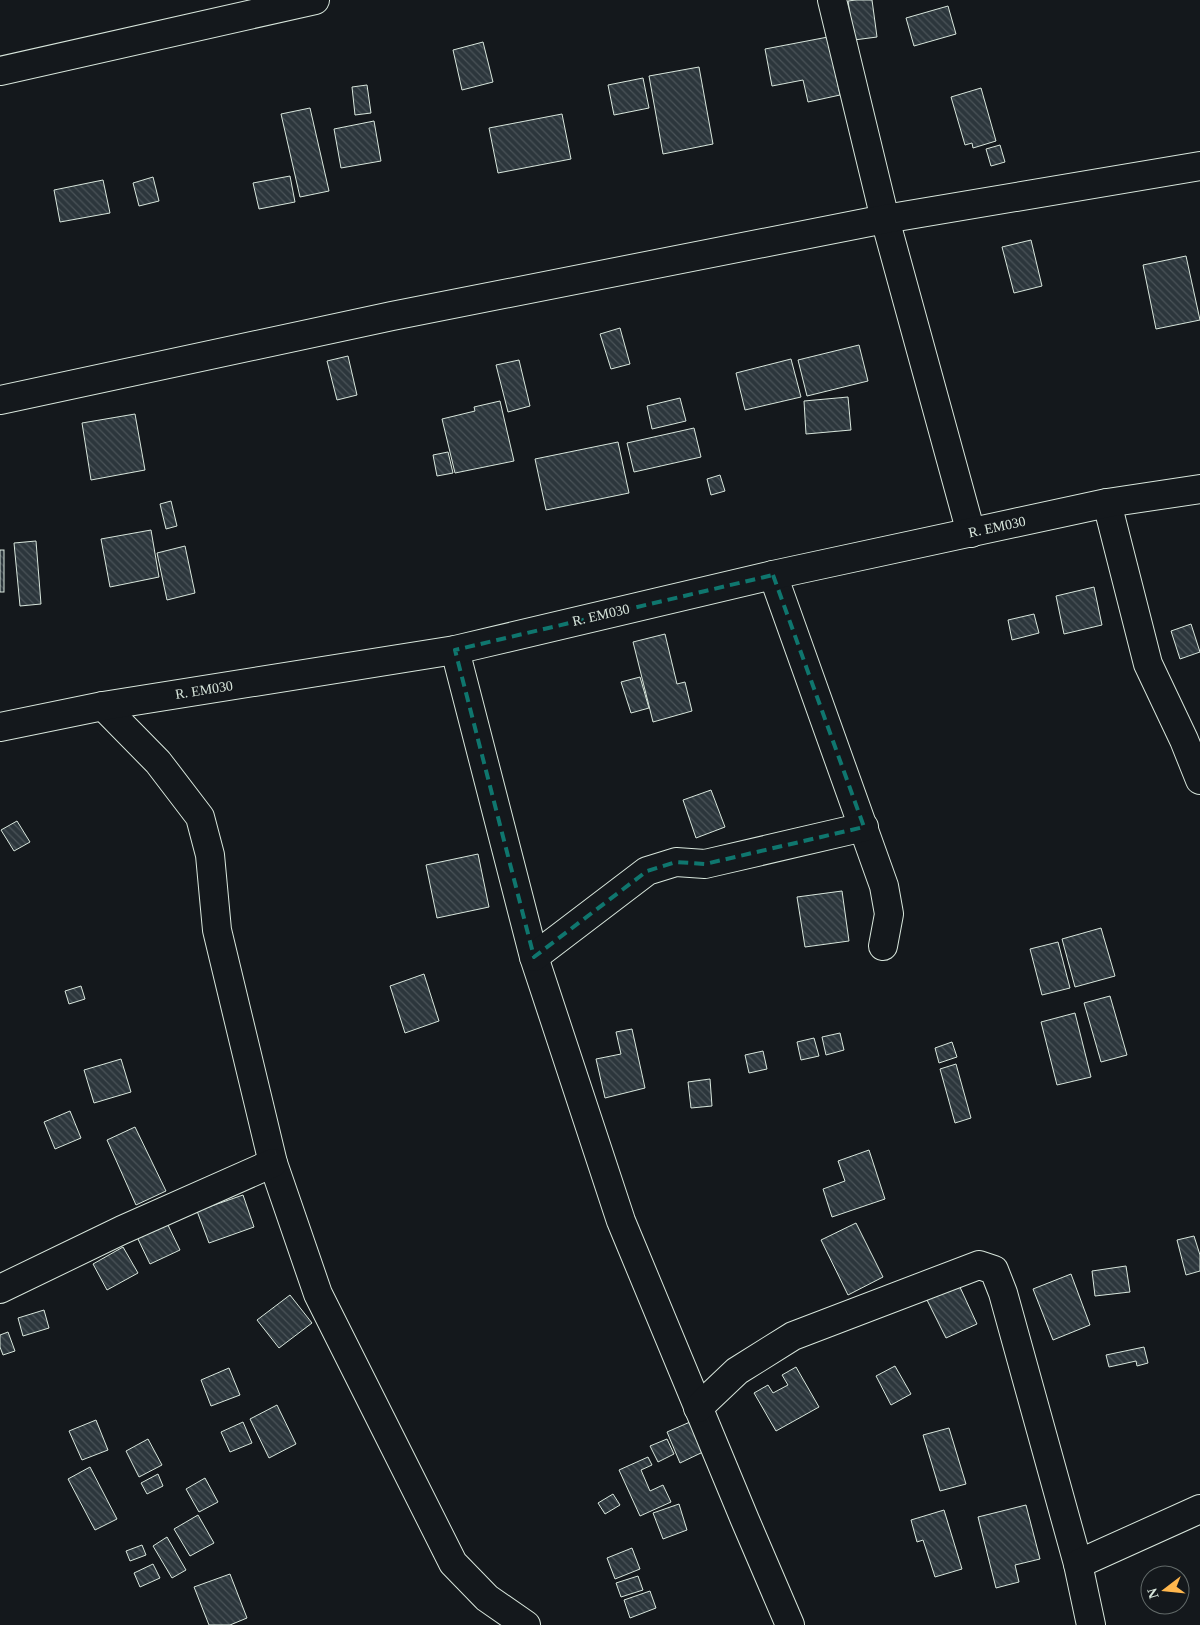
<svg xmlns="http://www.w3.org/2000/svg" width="1200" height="1625" font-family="'Times New Roman',serif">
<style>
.building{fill:url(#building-back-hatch);stroke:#d8e6dc}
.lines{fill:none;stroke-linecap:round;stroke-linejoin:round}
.minor-casing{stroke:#d8e6dc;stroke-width:30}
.minor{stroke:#14181c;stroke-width:28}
.marked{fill:none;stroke:#0f766e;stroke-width:4;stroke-dasharray:10 6;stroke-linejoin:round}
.labels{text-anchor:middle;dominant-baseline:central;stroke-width:4;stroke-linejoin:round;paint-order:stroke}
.street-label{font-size:14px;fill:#d8e6dc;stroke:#14181c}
</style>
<defs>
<pattern id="building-back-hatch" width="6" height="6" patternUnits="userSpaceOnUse" patternTransform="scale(1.25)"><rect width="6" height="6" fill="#2c363c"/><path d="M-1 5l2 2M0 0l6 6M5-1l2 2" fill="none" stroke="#4a5358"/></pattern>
</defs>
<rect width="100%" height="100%" fill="#14181c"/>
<!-- building -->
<g class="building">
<polygon points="856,0 872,0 877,37 854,40 848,1"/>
<polygon points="948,6 956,34 914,46 906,18"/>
<polygon points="828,37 840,95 808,102 803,80 772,86 765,49"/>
<polygon points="483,42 493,82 462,90 453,50"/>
<polygon points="699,67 713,144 663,154 649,76"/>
<polygon points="643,78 649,108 614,115 608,85"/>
<polygon points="367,85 371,113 355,115 352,87"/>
<polygon points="981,88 996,141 973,148 972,143 965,145 951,97"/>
<polygon points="310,108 329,191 300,197 281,114"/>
<polygon points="562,114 571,159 498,173 489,128"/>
<polygon points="374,121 381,161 341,168 334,129"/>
<polygon points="1000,145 1005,162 991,166 986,149"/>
<polygon points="290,176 295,202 259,209 253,183"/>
<polygon points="153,177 159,201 139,206 133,183"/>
<polygon points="103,180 110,213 60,222 54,190"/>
<polygon points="1031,240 1042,286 1014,293 1002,247"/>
<polygon points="1186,256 1200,320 1156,329 1143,265"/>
<polygon points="620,328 630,364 611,369 600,334"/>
<polygon points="859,345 868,381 807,396 798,360"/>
<polygon points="348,356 357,395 337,400 327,361"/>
<polygon points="791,359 801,397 745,410 736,373"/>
<polygon points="519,360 530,406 508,412 496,365"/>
<polygon points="848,397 851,430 806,434 804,401"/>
<polygon points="680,398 686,421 652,429 647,406"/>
<polygon points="500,401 514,461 455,473 442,419 475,411 474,407"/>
<polygon points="135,414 145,470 91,480 82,423"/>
<polygon points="694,428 701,457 634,472 627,443"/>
<polygon points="618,442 629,493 546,510 535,459"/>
<polygon points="448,452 453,473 437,476 433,455"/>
<polygon points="720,475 725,491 711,495 707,479"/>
<polygon points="171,501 177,526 166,529 160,504"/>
<polygon points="151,530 159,577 110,587 101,539"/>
<polygon points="36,541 41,604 20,606 14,543"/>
<polygon points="185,546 195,593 167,600 157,553"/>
<rect x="0" y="550" width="4" height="42"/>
<polygon points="1094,587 1102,625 1064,634 1056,596"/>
<polygon points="1034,614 1039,633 1012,640 1008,620"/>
<polygon points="1191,624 1200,652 1180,659 1171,631"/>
<polygon points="665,634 677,684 685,682 692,711 653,722 633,642"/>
<polygon points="640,677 649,708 631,713 621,682"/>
<polygon points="711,790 725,827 696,838 683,800"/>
<polygon points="17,821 30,842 14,851 1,830"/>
<polygon points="478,854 489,907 437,918 426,865"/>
<polygon points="842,891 849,941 805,947 797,897"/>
<polygon points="1101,928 1115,976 1075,987 1062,939"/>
<polygon points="1058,942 1070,988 1042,995 1030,949"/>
<polygon points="424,974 439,1021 405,1033 390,986"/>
<polygon points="81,986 85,999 69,1004 65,991"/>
<polygon points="1110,996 1127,1055 1101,1062 1084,1003"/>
<polygon points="1075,1013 1091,1077 1057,1085 1041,1022"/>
<polygon points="632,1029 645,1088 605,1098 596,1059 621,1054 616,1032"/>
<polygon points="840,1033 844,1050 826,1055 822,1037"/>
<polygon points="814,1038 819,1056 801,1060 797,1042"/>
<polygon points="952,1042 957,1057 939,1063 935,1048"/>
<polygon points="763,1051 767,1069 749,1073 745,1055"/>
<polygon points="121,1059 131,1092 94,1103 84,1070"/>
<polygon points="956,1064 971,1118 955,1123 940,1069"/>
<polygon points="710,1079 712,1106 691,1108 688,1082"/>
<polygon points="70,1111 81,1138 55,1149 44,1122"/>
<polygon points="135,1127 166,1191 136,1205 107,1140"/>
<polygon points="869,1150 885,1199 832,1217 823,1189 845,1181 838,1161"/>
<polygon points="243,1195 254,1227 209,1243 197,1211"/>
<polygon points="167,1223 180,1250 150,1264 137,1237"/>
<polygon points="856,1223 883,1277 848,1295 821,1240"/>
<polygon points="1194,1236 1200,1255 1200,1271 1186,1275 1177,1240"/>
<polygon points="123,1247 138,1273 107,1290 93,1264"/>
<polygon points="1126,1266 1130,1292 1095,1296 1092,1271"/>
<polygon points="1071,1274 1090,1325 1053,1340 1033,1289"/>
<polygon points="959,1285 977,1324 946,1338 927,1300"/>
<polygon points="290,1295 312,1323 279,1348 257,1320"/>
<polygon points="44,1310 49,1328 23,1336 18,1318"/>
<polygon points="8,1332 15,1351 3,1355 0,1347 0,1335"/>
<polygon points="1144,1347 1148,1363 1137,1366 1136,1361 1109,1367 1106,1355"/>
<polygon points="895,1366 911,1394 891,1405 876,1376"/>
<polygon points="796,1367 819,1407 776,1431 754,1393 768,1385 773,1393 788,1385 782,1375"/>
<polygon points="229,1368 240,1395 211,1406 201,1380"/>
<polygon points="277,1405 296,1444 269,1458 250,1419"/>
<polygon points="96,1420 108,1450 82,1460 69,1431"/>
<polygon points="243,1422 252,1443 230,1452 221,1432"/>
<polygon points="690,1422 703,1452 680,1463 667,1432"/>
<polygon points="949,1428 966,1484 940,1491 923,1435"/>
<polygon points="148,1439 162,1465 139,1477 126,1451"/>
<polygon points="667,1439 674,1454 658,1462 650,1446"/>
<polygon points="648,1457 652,1465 641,1470 650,1491 663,1485 671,1502 640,1516 619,1470"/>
<polygon points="90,1467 117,1519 95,1530 68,1479"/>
<polygon points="158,1474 163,1486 147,1494 141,1483"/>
<polygon points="205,1478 218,1502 199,1512 186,1489"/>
<polygon points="613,1494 620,1505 605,1514 598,1503"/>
<polygon points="679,1504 687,1530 663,1539 653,1513"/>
<polygon points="1026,1505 1040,1559 1015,1565 1019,1582 996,1588 978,1517"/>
<polygon points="944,1510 962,1569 935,1577 923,1540 917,1542 911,1520"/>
<polygon points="198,1515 214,1543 190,1556 174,1529"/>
<polygon points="167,1537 186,1570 172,1578 153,1546"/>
<polygon points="142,1545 146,1555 130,1561 126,1551"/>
<polygon points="632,1548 640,1569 615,1579 607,1558"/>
<polygon points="153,1564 160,1578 140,1587 134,1573"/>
<polygon points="230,1574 247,1618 230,1625 209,1625 194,1587"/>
<polygon points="638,1576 643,1590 621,1597 616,1583"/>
<polygon points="650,1591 656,1608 630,1618 624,1600"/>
</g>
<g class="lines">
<defs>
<g id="minor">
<polyline points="832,0 885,219 971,533"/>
<polyline points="0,71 315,0"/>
<polyline points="0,400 392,316 885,219 1200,166"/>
<polyline points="1107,503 1148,664 1184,740 1200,780"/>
<polyline points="773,575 884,886 889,914 883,946"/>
<polyline points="455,650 534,957 621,1221 745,1520 790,1625"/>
<polyline points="103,706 158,762 200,817 210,855 217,930 273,1163 318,1294 453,1563 487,1598 526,1625"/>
<polyline points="0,727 103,706 455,650 773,575 1107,503 1200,489"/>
<polyline points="534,957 647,871 676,862 705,864 864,827"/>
<polyline points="0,1289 122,1230 273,1163"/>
<polyline points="698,1408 737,1371 793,1336 979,1265 994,1270 1003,1293 1078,1564"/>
<polyline points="1091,1625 1078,1564 1200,1509"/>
</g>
</defs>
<!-- minor casing -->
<use href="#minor" class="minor-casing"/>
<!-- minor -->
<use href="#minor" class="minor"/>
</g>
<!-- marked area -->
<path class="marked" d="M773 575 864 827 705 864 676 862 647 871 534 957 455 650Z"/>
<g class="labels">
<!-- street labels -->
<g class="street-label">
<text transform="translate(997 527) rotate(-12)">R. EM030</text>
<text transform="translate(601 615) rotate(-13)">R. EM030</text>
<text transform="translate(204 690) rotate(-9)">R. EM030</text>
</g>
</g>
<!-- north arrow -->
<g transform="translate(1165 1590) rotate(254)"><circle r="24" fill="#14181c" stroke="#626a69"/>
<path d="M0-4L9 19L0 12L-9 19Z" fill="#ffb74d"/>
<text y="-8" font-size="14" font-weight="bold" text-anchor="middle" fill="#d8e6dc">N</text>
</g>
</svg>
